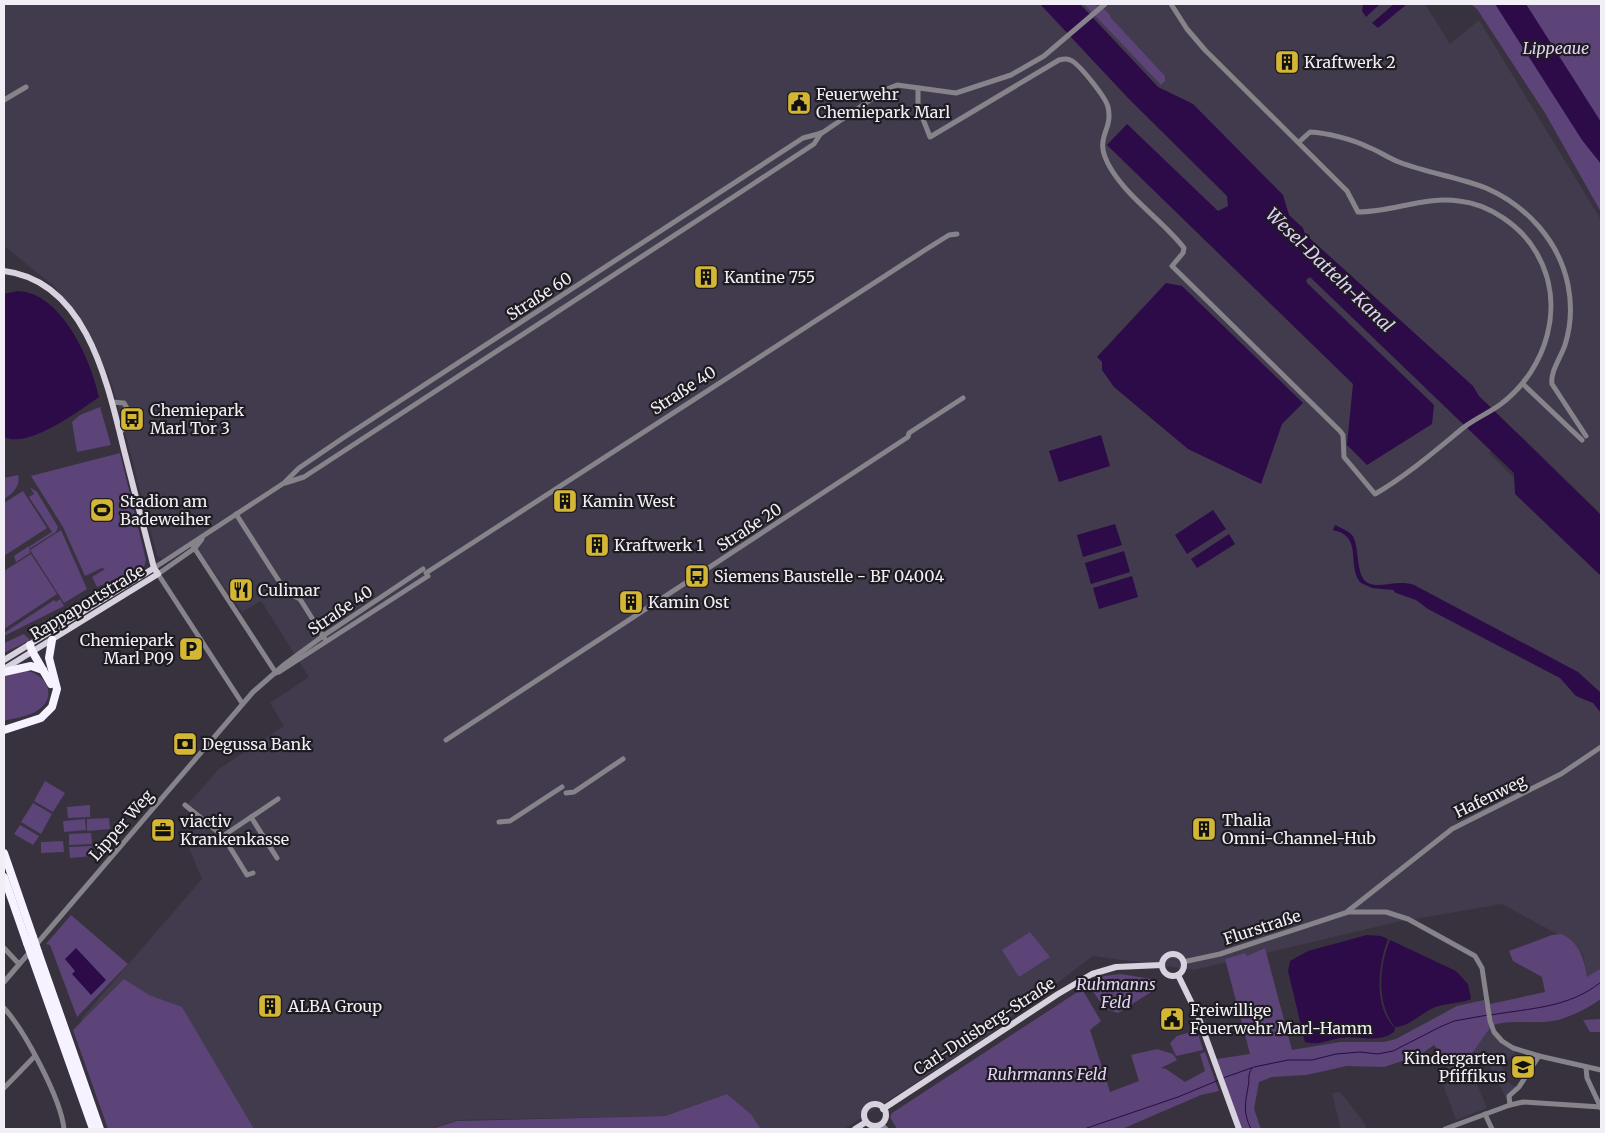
<svg xmlns="http://www.w3.org/2000/svg" width="1605" height="1133" font-family="Merriweather,serif">
<style>
.built{fill:#423a4d}
.green{fill:#5c4378}
.water{fill:#2d0a48}
.lines{fill:none;stroke-linecap:round;stroke-linejoin:round}
.stream{stroke:#2d0a48;stroke-width:1}
.minor{stroke:#86848a;stroke-width:5}
.major{stroke:#d8d2df;stroke-width:6}
.highway{stroke:#f7f2ff;stroke-width:8}
.highway-bridge{stroke:#f7f2ff;stroke-width:8}
.labels{text-anchor:middle;dominant-baseline:central;stroke-width:4.5;stroke-linejoin:round;paint-order:stroke}
.park-label{font-size:16px;font-style:italic;fill:#e3d2f8;stroke:#1e1c21}
.poi-label{font-size:16px;fill:#f1eef6;stroke:#1e1c21;text-anchor:start}
.street-label{font-size:16px;fill:#f1eef6;stroke:#1e1c21}
.water-label{font-size:18px;font-style:italic;fill:#e0cff6;stroke:#1e1c21}
</style>
<rect width="100%" height="100%" fill="#38323f"/>
<!-- built -->
<g class="built">
<polygon points="4,4 1425,4 1450,44 1479,20 1601,220 1601,514 1517,432 1489,453 1601,565 1601,971 1599,969 1587,978 1583,955 1574,943 1502,904 1397,922 1194,970 1093,956 979,1042 844,1129 761,1129 751,1114 727,1094 665,1116 457,1120 429,1129 123,1129 81,1019 202,879 184,836 204,825 185,807 219,769 284,726 270,703 309,677 261,601 242,612 192,541 162,559 157,556 117,401 106,369 55,287 4,246"/>
<polygon points="1490,1028 1497,1038 1516,1052 1501,1064 1509,1083 1516,1087 1507,1100 1489,1065 1486,1067 1473,1051"/>
<polygon points="1467,1060 1487,1108 1456,1120 1440,1077 1449,1064 1453,1069"/>
<polygon points="1340,1092 1363,1121 1367,1129 1339,1129 1340,1126 1332,1093"/>
</g>
<!-- green -->
<g class="green">
<path d="M1084 4C1095 4 1107 7 1111 18L1165 76V81L1161 85Z"/>
<polygon points="1471,4 1601,4 1601,212 1545,113 1477,9"/>
<polygon points="100,407 111,445 77,452 72,422 80,415"/>
<polygon points="120,453 146,560 144,567 97,587 92,577 105,569 102,568 85,576 63,527 31,476"/>
<path d="M18 475C21 486 12 494 4 499V478Z"/>
<polygon points="30,487 37,492 58,527 56,532 29,549 30,546 52,532 29,497 34,494"/>
<polygon points="23,491 47,528 4,556 4,503"/>
<polygon points="61,530 87,589 64,603 30,550"/>
<polygon points="29,546 30,553 16,562 14,556"/>
<polygon points="31,554 57,594 4,629 4,571"/>
<polygon points="60,599 64,606 4,636 4,633 54,600 56,602"/>
<polygon points="24,634 30,640 4,653 4,643"/>
<path d="M21 670C46 671 61 698 35 712 26 717 13 718 4 721V675Z"/>
<polygon points="45,781 65,793 53,812 34,801"/>
<polygon points="33,803 52,814 41,834 21,822"/>
<polygon points="90,805 90,817 68,818 67,807"/>
<polygon points="109,818 110,829 87,831 87,819"/>
<polygon points="85,819 86,830 64,832 63,821"/>
<polygon points="20,825 39,836 33,845 14,834"/>
<polygon points="91,833 92,844 69,845 69,834"/>
<polygon points="63,841 64,852 41,853 41,842"/>
<polygon points="92,846 93,856 70,858 69,847"/>
<polygon points="71,915 128,964 77,1017 50,945 46,944"/>
<polygon points="1030,932 1050,957 1019,977 1002,950"/>
<path d="M1561 934C1580 942 1584 959 1587 977L1600 969 1601 971V999C1591 1006 1578 1013 1567 1017 1544 1027 1517 1018 1493 1025L1490 1004 1545 992 1542 977 1513 961 1509 951 1552 935Z"/>
<polygon points="1265,948 1292,1050 1340,1042 1384,1042 1396,1039 1457,1006 1484,1000 1490,1028 1468,1059 1453,1069 1434,1045 1420,1055 1384,1067 1347,1066 1306,1075 1272,1077 1259,1082 1254,1109 1261,1129 1241,1129 1216,1056 1217,1059 1250,1054 1225,959 1245,953 1247,956"/>
<polygon points="1121,974 1151,979 1156,989 1118,1013 1105,1009 1088,984 1104,976"/>
<polygon points="124,979 149,995 182,1007 254,1129 108,1129 73,1030"/>
<polygon points="1082,989 1101,1021 1090,1030 1110,1092 1139,1081 1131,1055 1157,1049 1173,1054 1177,1060 1161,1068 1166,1069 1185,1082 1205,1071 1200,1054 1205,1052 1219,1091 1201,1095 1122,1129 897,1129 890,1117 892,1113"/>
<polygon points="1601,1019 1601,1032 1590,1032 1583,1020"/>
<polygon points="1197,1030 1203,1050 1176,1056 1170,1043 1177,1036"/>
<polygon points="727,1094 751,1114 761,1129 431,1129 457,1121 665,1116"/>
</g>
<!-- water -->
<g class="water">
<polygon points="1040,4 1080,4 1158,87 1193,104 1283,195 1289,215 1303,228 1305,234 1473,386 1479,396 1601,515 1601,576 1515,494 1514,473 1310,277 1306,280 1307,283 1434,405 1432,424 1367,465 1347,445 1353,384 1107,145 1127,124 1218,211 1228,206 1227,196 1128,98"/>
<polygon points="1363,4 1380,4 1366,17 1362,11"/>
<polygon points="1394,4 1407,4 1378,28 1372,23"/>
<polygon points="1495,4 1526,4 1601,122 1601,164 1582,140"/>
<polygon points="1166,283 1182,286 1303,403 1282,424 1261,484 1188,449 1114,387 1102,370 1102,362 1097,357"/>
<path d="M18 291C62 293 91 360 99 397 79 411 28 449 4 437V294Z"/>
<polygon points="1101,435 1110,466 1059,482 1049,451"/>
<polygon points="1213,510 1226,529 1187,554 1175,535"/>
<polygon points="1115,524 1122,545 1083,557 1077,535"/>
<path d="M1335 525C1341 528 1347 530 1352 535 1360 545 1355 577 1368 583 1380 589 1397 579 1414 585L1578 672 1600 692 1601 713 1593 703 1576 696 1560 678 1428 609 1416 600 1396 593 1393 590 1372 588 1361 583C1346 566 1364 536 1333 530Z"/>
<polygon points="1229,534 1235,544 1197,568 1191,559"/>
<polygon points="1124,551 1130,572 1091,584 1085,563"/>
<polygon points="1132,576 1138,597 1099,609 1093,588"/>
<path d="M1367 935 1381 936 1388 939C1378 965 1373 1007 1395 1028L1394 1032C1378 1044 1357 1035 1340 1038 1328 1040 1317 1046 1305 1042L1288 971 1290 961 1308 951Z"/>
<path d="M1390 940 1456 971 1468 984 1471 999C1464 1003 1445 1003 1433 1008 1421 1013 1409 1027 1395 1027 1376 1004 1379 966 1390 940Z"/>
<polygon points="76,948 106,980 91,995 72,974 75,971 65,959"/>
</g>
<g class="lines">
<!-- stream -->
<g class="stream">
<path d="M1491 1015C1531 1008 1569 1008 1601 982"/>
<polyline points="1223,1078 1254,1067 1288,1060 1312,1060 1336,1054 1360,1052 1378,1054 1393,1051 1440,1027 1454,1021 1488,1015"/>
<polyline points="1084,1129 1178,1097 1219,1080"/>
<path d="M1251 1129C1243 1113 1245 1104 1248 1087 1250 1079 1247 1075 1252 1068"/>
</g>
<!-- minor -->
<g class="minor">
<path d="M918 88V106L930 137 1059 60C1063 59 1066 58 1070 60 1079 63 1106 98 1108 107 1114 133 1091 136 1111 169 1130 200 1162 220 1184 248L1183 253 1172 266 1340 431 1343 435 1344 457 1375 494C1406 476 1435 451 1463 428 1474 419 1489 413 1501 404 1547 369 1567 304 1536 252 1521 226 1489 204 1459 201 1425 196 1392 212 1358 212L1347 191 1205 50 1187 29 1171 4"/>
<polyline points="4,100 26,87"/>
<path d="M1299 142 1310 132C1327 133 1352 139 1368 147 1379 151 1388 158 1399 162 1427 173 1458 177 1486 188 1527 206 1559 241 1568 285 1572 305 1571 326 1565 345 1561 357 1550 372 1552 384L1586 436"/>
<polyline points="1523,384 1582,440"/>
<path d="M112 402 124 403C133 417 129 420 120 433"/>
<polyline points="285,483 304,477 750,186 814,144 821,133"/>
<polyline points="236,514 286,592 300,599 325,639"/>
<polyline points="202,539 195,548 158,574 242,703"/>
<polyline points="193,546 276,673"/>
<polyline points="154,568 284,483 299,468 343,438 803,138 822,133 885,90 897,85 956,93 1011,75 1044,56 1105,4"/>
<polyline points="426,573 925,250 949,235 957,234"/>
<polyline points="279,672 428,576"/>
<polyline points="446,740 908,437 909,433 963,398"/>
<polyline points="566,793 574,792 623,759"/>
<polyline points="185,805 223,836 247,875 253,873"/>
<polyline points="251,817 277,858"/>
<polyline points="499,822 510,821 562,787"/>
<polyline points="223,836 278,799"/>
<polyline points="1348,911 1452,829 1561,774 1601,747"/>
<polyline points="4,948 19,964"/>
<polyline points="1183,962 1220,954 1348,912 1386,912 1408,919 1475,956 1482,968 1490,1021 1494,1032 1502,1041 1513,1048 1539,1056"/>
<polyline points="4,982 253,692 285,664 323,636 423,569"/>
<path d="M4 1008C25 1031 61 1099 64 1129"/>
<polyline points="1586,1067 1587,1078 1601,1108"/>
<polyline points="4,1088 35,1056"/>
<polyline points="1510,1105 1509,1096 1519,1087 1539,1056 1601,1070"/>
<polyline points="1485,1114 1492,1129"/>
<polyline points="881,1124 886,1129"/>
<polyline points="1445,1129 1510,1105 1523,1102 1601,1107"/>
</g>
<!-- major -->
<g class="major">
<path d="M4 271C88 281 108 386 125 454 135 492 144 530 154 568L158 574 4 669"/>
<polyline points="4,660 154,568"/>
<circle cx="1173" cy="965" r="11"/>
<polyline points="1178,975 1198,1016 1239,1129"/>
<circle cx="875" cy="1115" r="11"/>
<polyline points="883,1109 1058,994 1092,974 1116,967 1162,965"/>
<polyline points="855,1129 866,1122"/>
</g>
<!-- highway -->
<g class="highway">
<polyline points="30,645 32,651 51,684"/>
<polyline points="4,672 31,666 43,670"/>
<polyline points="4,730 41,718 52,707 57,689 49,658 52,640"/>
<polyline points="4,853 33,937"/>
<polyline points="4,877 27,943"/>
<polyline points="38,952 100,1129"/>
<polyline points="32,957 93,1129"/>
</g>
<!-- highway-bridge -->
<g class="highway-bridge">
<polyline points="33,937 38,952"/>
<polyline points="27,943 32,957"/>
</g>
</g>
<!-- icons -->
<defs>
<symbol id="building-square" viewBox="-11 -11 22 22"><rect x="-9" y="-9" width="18" height="18" rx="4" fill="#d4b635" stroke="#1e1c21"/><path d="M-4-6H4V6H1V3H-1V6H-4ZM-2.5-4.3h1.7v1.8h-1.7ZM.8-4.3h1.7v1.8H.8ZM-2.5-1h1.7V.8h-1.7ZM.8-1h1.7V.8H.8Z" fill="#111"/></symbol>
<symbol id="civic-square" viewBox="-11 -11 22 22"><rect x="-9" y="-9" width="18" height="18" rx="4" fill="#d4b635" stroke="#1e1c21"/><path d="M-.6-6.5H3V-4.5H.6V-3L4-1V1h2V6H-6V1h2V-1L-.6-3ZM-1.2 2.5V6h2.4V2.5Z" fill="#111"/></symbol>
<symbol id="bus-square" viewBox="-11 -11 22 22"><rect x="-9" y="-9" width="18" height="18" rx="4" fill="#d4b635" stroke="#1e1c21"/><path d="M-5-6H5V4H4V6H2V4H-2V6H-4V4H-5ZM-3.5-4V0h7V-4ZM-3.5 1.2v1.5H-2V1.2ZM2 1.2v1.5H3.5V1.2Z" fill="#111"/></symbol>
<symbol id="stadium-square" viewBox="-11 -11 22 22"><rect x="-9" y="-9" width="18" height="18" rx="4" fill="#d4b635" stroke="#1e1c21"/><path d="M0-5a6.5 5 0 1 0 0 10a6.5 5 0 1 0 0-10ZM-3.5-1.8h7v3.6h-7Z" fill="#111"/></symbol>
<symbol id="restaurant-square" viewBox="-11 -11 22 22"><rect x="-9" y="-9" width="18" height="18" rx="4" fill="#d4b635" stroke="#1e1c21"/><path d="M-5-6h1v4h1v-4h1v4h1v-4h1v5L-1.5 .5V6h-2V.5L-5-1ZM5-6V6H3V1.5H1.5Q1.5-4 5-6Z" fill="#111"/></symbol>
<symbol id="parking-square" viewBox="-11 -11 22 22"><rect x="-9" y="-9" width="18" height="18" rx="4" fill="#d4b635" stroke="#1e1c21"/><path d="M-3.5-5.5H1a3.5 3.5 0 0 1 0 7H-1V5.5H-3.5ZM-1-3.4V-.6H.8a1.4 1.4 0 0 0 0-2.8Z" fill="#111"/></symbol>
<symbol id="bank-square" viewBox="-11 -11 22 22"><rect x="-9" y="-9" width="18" height="18" rx="4" fill="#d4b635" stroke="#1e1c21"/><path d="M-6-4H6V4H-6ZM0-2.3a2.3 2.3 0 1 0 0 4.6a2.3 2.3 0 1 0 0-4.6Z" fill="#111"/></symbol>
<symbol id="office-square" viewBox="-11 -11 22 22"><rect x="-9" y="-9" width="18" height="18" rx="4" fill="#d4b635" stroke="#1e1c21"/><path d="M-6-3h4V-5.5h4V-3h4V5H-6ZM-1-4.5V-3h2v-1.5ZM-6 0V1H6V0Z" fill="#111"/></symbol>
<symbol id="school-square" viewBox="-11 -11 22 22"><rect x="-9" y="-9" width="18" height="18" rx="4" fill="#d4b635" stroke="#1e1c21"/><path d="M0-5L7-2L0 1L-7-2ZM-4 1L0 2.5L4 1V4Q0 6-4 4Z" fill="#111"/></symbol>
</defs>
<g fill-rule="evenodd">
<use href="#building-square" x="1273" y="48" width="28" height="28"/>
<use href="#civic-square" x="785" y="89" width="28" height="28"/>
<use href="#building-square" x="692" y="263" width="28" height="28"/>
<use href="#bus-square" x="118" y="405" width="28" height="28"/>
<use href="#building-square" x="551" y="487" width="28" height="28"/>
<use href="#stadium-square" x="88" y="496" width="28" height="28"/>
<use href="#building-square" x="583" y="531" width="28" height="28"/>
<use href="#bus-square" x="683" y="562" width="28" height="28"/>
<use href="#restaurant-square" x="227" y="576" width="28" height="28"/>
<use href="#building-square" x="617" y="588" width="28" height="28"/>
<use href="#parking-square" x="177" y="635" width="28" height="28"/>
<use href="#bank-square" x="171" y="730" width="28" height="28"/>
<use href="#building-square" x="1190" y="815" width="28" height="28"/>
<use href="#office-square" x="149" y="816" width="28" height="28"/>
<use href="#building-square" x="256" y="992" width="28" height="28"/>
<use href="#civic-square" x="1158" y="1005" width="28" height="28"/>
<use href="#school-square" x="1509" y="1053" width="28" height="28"/>
</g>
<g class="labels">
<!-- park labels -->
<g class="park-label">
<text x="1556" y="48">Lippeaue</text>
<text x="1116" y="984">Ruhmanns<tspan x="1116" dy="18">Feld</tspan></text>
<text x="1047" y="1074">Ruhrmanns Feld</text>
</g>
<!-- poi labels -->
<g class="poi-label">
<text x="1304" y="62">Kraftwerk 2</text>
<text x="816" y="94">Feuerwehr<tspan x="816" dy="18">Chemiepark Marl</tspan></text>
<text x="724" y="277">Kantine 755</text>
<text x="150" y="410">Chemiepark<tspan x="150" dy="18">Marl Tor 3</tspan></text>
<text x="120" y="501">Stadion am<tspan x="120" dy="18">Badeweiher</tspan></text>
<text x="582" y="501">Kamin West</text>
<text x="614" y="545">Kraftwerk 1</text>
<text x="714" y="576">Siemens Baustelle - BF 04004</text>
<text x="258" y="590">Culimar</text>
<text x="648" y="602">Kamin Ost</text>
<text x="174" y="640" text-anchor="end">Chemiepark<tspan x="174" dy="18">Marl P09</tspan></text>
<text x="202" y="744">Degussa Bank</text>
<text x="1222" y="820">Thalia<tspan x="1222" dy="18">Omni-Channel-Hub</tspan></text>
<text x="180" y="821">viactiv<tspan x="180" dy="18">Krankenkasse</tspan></text>
<text x="288" y="1006">ALBA Group</text>
<text x="1190" y="1010">Freiwillige<tspan x="1190" dy="18">Feuerwehr Marl-Hamm</tspan></text>
<text x="1506" y="1058" text-anchor="end">Kindergarten<tspan x="1506" dy="18">Pfiffikus</tspan></text>
</g>
<!-- street labels -->
<g class="street-label">
<text transform="translate(539 296) rotate(-33)">Straße 60</text>
<text transform="translate(683 390) rotate(-33)">Straße 40</text>
<text transform="translate(749 527) rotate(-33)">Straße 20</text>
<text transform="translate(87 602) rotate(-31)">Rappaportstraße</text>
<text transform="translate(340 610) rotate(-34)">Straße 40</text>
<text transform="translate(1490 796) rotate(-26)">Hafenweg</text>
<text transform="translate(121 825) rotate(-49)">Lipper Weg</text>
<text transform="translate(1262 927) rotate(-18)">Flurstraße</text>
<text transform="translate(984 1026) rotate(-33)">Carl-Duisberg-Straße</text>
</g>
<!-- water labels -->
<g class="water-label">
<text transform="translate(1330 270) rotate(44)">Wesel-Datteln-Kanal</text>
</g>
</g>
<!-- border -->
<rect width="1605" height="1133" fill="none" stroke="#f1eef6" stroke-width="10"/>
</svg>
